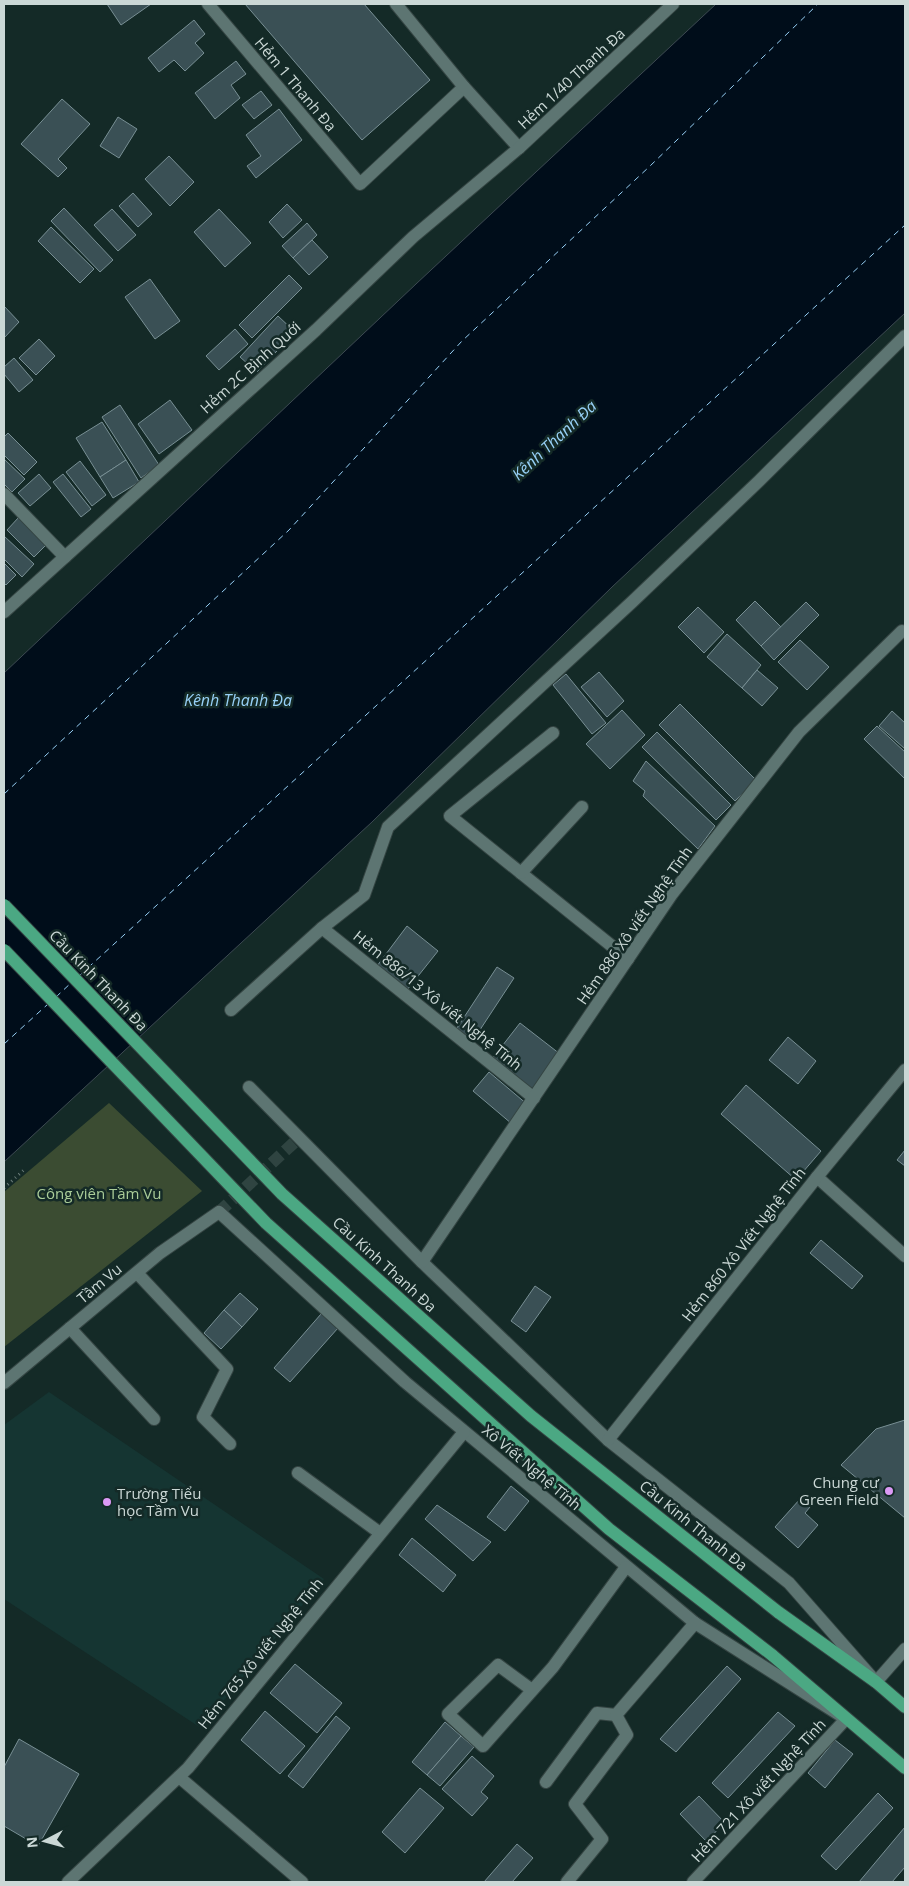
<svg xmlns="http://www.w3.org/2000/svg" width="909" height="1886" font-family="'Open Sans',sans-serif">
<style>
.built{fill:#153532}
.green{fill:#3b4c32}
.water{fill:#000d1a;stroke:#3d4a52}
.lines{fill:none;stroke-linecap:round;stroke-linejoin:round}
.ferry{stroke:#97d0f6;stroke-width:1;stroke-dasharray:6 5;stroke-linecap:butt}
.building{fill:#3a5055;stroke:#788f94}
.minor-tunnel{stroke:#2f4441;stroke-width:12;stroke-dasharray:12 6;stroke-linecap:butt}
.minor-casing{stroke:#354543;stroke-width:14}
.major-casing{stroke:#354543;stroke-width:14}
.path{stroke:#6a7c79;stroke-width:3;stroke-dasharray:1 4;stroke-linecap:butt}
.minor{stroke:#5d7572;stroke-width:12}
.major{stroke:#4ba883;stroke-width:12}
.major-bridge-casing{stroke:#354543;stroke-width:14;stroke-linecap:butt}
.major-bridge{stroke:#4ba883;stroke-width:12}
.poi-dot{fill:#db99f5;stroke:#142a27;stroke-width:2}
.labels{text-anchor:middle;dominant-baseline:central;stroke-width:5;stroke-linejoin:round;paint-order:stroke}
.street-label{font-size:15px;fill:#cbd8d6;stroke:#142a27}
.park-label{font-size:15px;fill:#aacc98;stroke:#142a27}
.poi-label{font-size:15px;fill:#cbd8d6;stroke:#142a27;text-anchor:end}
.water-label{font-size:16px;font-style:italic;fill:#97d0f6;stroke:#142a27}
</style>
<rect width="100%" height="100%" fill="#142a27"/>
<!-- built -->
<polygon class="built" points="49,1392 324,1579 201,1728 4,1599 4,1425"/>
<!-- green -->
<polygon class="green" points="109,1103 202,1191 4,1347 4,1192"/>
<!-- water -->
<polygon class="water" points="716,4 905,4 905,313 612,587 372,822 4,1162 4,673 416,284"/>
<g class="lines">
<!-- ferry -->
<g class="ferry">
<polyline points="4,794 289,530 462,341 649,167 818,4"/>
<polyline points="80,975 905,225"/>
<polyline points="56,997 72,982"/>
<polyline points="4,1044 48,1004"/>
</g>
</g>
<!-- building -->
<g class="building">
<polygon points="107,4 151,4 121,25"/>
<polygon points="245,4 364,4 430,80 362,140"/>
<polygon points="194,20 205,34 195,43 204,53 185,71 174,60 159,72 148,58"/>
<polygon points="236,61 246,74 231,85 240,98 215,119 195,93"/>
<polygon points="261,91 272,105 254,119 242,105"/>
<polygon points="62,99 90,124 58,159 67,168 58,177 21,144"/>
<polygon points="279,109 302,140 256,178 247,166 261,156 246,135"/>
<polygon points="118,117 137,129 119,158 100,146"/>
<polygon points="169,156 194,182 170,206 145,179"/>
<polygon points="133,193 152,214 138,227 119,206"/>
<polygon points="287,204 302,220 283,238 269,222"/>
<polygon points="64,208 113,260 100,272 51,221"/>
<polygon points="112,209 136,235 118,251 94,225"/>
<polygon points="219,209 251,243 225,267 194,232"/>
<polygon points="307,223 317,235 293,258 282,246"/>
<polygon points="51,227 94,269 80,283 38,241"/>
<polygon points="312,240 328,257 309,275 293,258"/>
<polygon points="289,275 302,288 252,338 239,325"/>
<polygon points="150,279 180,321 155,339 125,297"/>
<polygon points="4,306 19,322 4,338"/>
<polygon points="278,316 295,332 257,372 240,357"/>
<polygon points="235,329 248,344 219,370 206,356"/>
<polygon points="39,339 55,356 36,375 19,358"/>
<polygon points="14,358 33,380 19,392 4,374 4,367"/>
<polygon points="170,400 192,430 159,454 138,424"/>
<polygon points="120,405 159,465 141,478 102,417"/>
<polygon points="102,422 126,460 100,477 76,438"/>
<polygon points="8,433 37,462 24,475 4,455 4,437"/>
<polygon points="4,459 25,479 12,492 4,484"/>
<polygon points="126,460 139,482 113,498 100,477"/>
<polygon points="80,461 106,495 92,506 66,472"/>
<polygon points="39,474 51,488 30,506 18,493"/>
<polygon points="63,474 91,509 81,517 53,482"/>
<polygon points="19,517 47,544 34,557 7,530"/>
<polygon points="4,536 34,564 22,577 4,559"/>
<polygon points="4,563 16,575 6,585 4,583"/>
<polygon points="755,601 781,627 761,646 736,620"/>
<polygon points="806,602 819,615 774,660 761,646"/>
<polygon points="698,607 724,632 704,653 678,627"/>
<polygon points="727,634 761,665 742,688 707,657"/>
<polygon points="800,640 829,667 807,690 778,662"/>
<polygon points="757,670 778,688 762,706 742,688"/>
<polygon points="599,672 624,701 607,717 581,687"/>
<polygon points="566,674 606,723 592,734 553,685"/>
<polygon points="680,704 756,780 735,801 659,725"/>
<polygon points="622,710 645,735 610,769 586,744"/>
<polygon points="892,711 905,723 905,749 879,726"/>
<polygon points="877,726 905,752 905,779 864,739"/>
<polygon points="657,732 731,805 716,820 642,747"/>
<polygon points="646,761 715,826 698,849 643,796 645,791 633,781"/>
<polygon points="407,926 438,951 407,990 377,966"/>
<polygon points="497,967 514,978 472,1042 455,1031"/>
<polygon points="520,1023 560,1054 532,1090 492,1059"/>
<polygon points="788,1037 816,1061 798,1084 769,1060"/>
<polygon points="489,1072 528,1105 512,1124 473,1091"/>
<polygon points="746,1085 821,1151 796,1180 721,1114"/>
<polygon points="905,1150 905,1166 897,1160"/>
<polygon points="821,1240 863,1276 852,1289 810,1253"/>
<polygon points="535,1286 551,1297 526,1332 511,1321"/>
<polygon points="240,1293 258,1309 242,1327 224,1310"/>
<polygon points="224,1310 242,1327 221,1349 204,1333"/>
<polygon points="321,1314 338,1328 290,1382 274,1368"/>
<polygon points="905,1420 905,1518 841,1465 876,1429"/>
<polygon points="511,1486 529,1501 505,1531 487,1517"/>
<polygon points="800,1499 810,1507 805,1513 818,1525 798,1548 775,1527"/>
<polygon points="437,1505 491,1542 473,1561 425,1519"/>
<polygon points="412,1538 456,1575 443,1592 399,1555"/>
<polygon points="295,1664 342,1703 317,1733 270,1693"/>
<polygon points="727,1666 741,1679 676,1752 660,1739"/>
<polygon points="265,1711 305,1746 280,1774 241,1740"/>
<polygon points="778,1712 795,1726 728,1798 712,1783"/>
<polygon points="336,1716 350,1728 303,1788 288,1776"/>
<polygon points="445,1722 461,1736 427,1775 412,1762"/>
<polygon points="461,1736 474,1747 440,1786 427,1775"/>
<polygon points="19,1739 79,1774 38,1846 4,1826 4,1767"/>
<polygon points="835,1740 853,1754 825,1788 808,1773"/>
<polygon points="472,1756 494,1776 481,1792 488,1798 472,1816 442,1789"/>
<polygon points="420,1788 444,1808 405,1853 382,1832"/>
<polygon points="878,1793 893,1808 836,1870 821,1856"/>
<polygon points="699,1796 725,1823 706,1841 680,1814"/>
<polygon points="905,1827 905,1867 892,1882 859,1882"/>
<polygon points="517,1844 533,1858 512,1882 484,1882"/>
</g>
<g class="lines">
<!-- minor-tunnel -->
<polyline class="minor-tunnel" points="219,1212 299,1138"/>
<defs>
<g id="minor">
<polyline points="208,4 360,184 464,87"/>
<polyline points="396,4 464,87 519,148"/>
<polyline points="4,494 65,557"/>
<polyline points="4,612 316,330 413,237 519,148 673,4"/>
<polyline points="553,733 450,816 628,959"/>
<polyline points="521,873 582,807"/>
<polyline points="322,928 534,1098"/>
<polyline points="231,1010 322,928 364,895 388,827 632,602 759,481 905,336"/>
<polyline points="249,1087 422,1262 608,1440 789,1583 876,1682 905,1649"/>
<polyline points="817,1177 905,1256"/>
<polyline points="422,1262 672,894 799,732 902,631"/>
<polyline points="137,1273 227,1369 203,1417 230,1444"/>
<polyline points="70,1328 154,1419"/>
<polyline points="4,1383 160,1253 219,1212 405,1382 695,1623 846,1719 693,1882"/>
<polyline points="608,1440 817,1177 905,1070"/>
<polyline points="298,1473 380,1533"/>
<polyline points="532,1690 498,1665 448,1714 483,1746 553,1667 626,1567"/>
<polyline points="179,1777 302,1882"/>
<polyline points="546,1782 597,1713 616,1715"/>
<polyline points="68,1882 188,1768 464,1432"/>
<polyline points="567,1882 602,1839 575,1804 627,1735 616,1715 695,1623"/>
</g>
<g id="major">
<polyline points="778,1612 876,1682 905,1707"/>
<polyline points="772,1655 905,1768"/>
</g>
</defs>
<!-- minor casing -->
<use href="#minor" class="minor-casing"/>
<!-- major casing -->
<use href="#major" class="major-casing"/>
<!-- path -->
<polyline class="path" points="4,1188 25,1169"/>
<!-- minor -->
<use href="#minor" class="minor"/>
<!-- major -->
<use href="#major" class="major"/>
<defs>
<g id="major-bridge">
<polyline points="4,905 282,1194 531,1416 778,1612"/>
<polyline points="4,950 266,1223 609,1529 772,1655"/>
</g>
</defs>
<!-- major-bridge casing -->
<use href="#major-bridge" class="major-bridge-casing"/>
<!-- major-bridge -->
<use href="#major-bridge" class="major-bridge"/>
</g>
<!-- markers -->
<g class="poi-dot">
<circle cx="889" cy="1491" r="5"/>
<circle cx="107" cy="1502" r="5"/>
</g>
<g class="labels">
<!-- street labels -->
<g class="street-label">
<text transform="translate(571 78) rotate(-43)">Hẻm 1/40 Thanh Đa</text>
<text transform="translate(296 84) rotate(50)">Hẻm 1 Thanh Đa</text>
<text transform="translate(250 367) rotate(-42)">Hẻm 2C Bình Quới</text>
<text transform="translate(634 925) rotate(-55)">Hẻm 886 Xô viết Nghệ Tĩnh</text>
<text transform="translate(99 980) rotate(46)">Cầu Kinh Thanh Đa</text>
<text transform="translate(438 1000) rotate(39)">Hẻm 886/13 Xô viết Nghệ Tĩnh</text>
<text transform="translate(743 1244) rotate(-52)">Hẻm 860 Xô Viết Nghệ Tĩnh</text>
<text transform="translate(385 1264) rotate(42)">Cầu Kinh Thanh Đa</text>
<text transform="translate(99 1283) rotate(-40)">Tầm Vu</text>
<text transform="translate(532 1467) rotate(40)">Xô Viết Nghệ Tĩnh</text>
<text transform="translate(694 1525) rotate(39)">Cầu Kinh Thanh Đa</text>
<text transform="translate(260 1653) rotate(-51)">Hẻm 765 Xô viết Nghệ Tĩnh</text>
<text transform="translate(758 1790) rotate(-47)">Hẻm 721 Xô viết Nghệ Tĩnh</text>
</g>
<!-- park labels -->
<g class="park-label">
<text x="99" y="1193">Công viên Tầm Vu</text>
</g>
<!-- poi labels -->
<g class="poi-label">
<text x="879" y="1482">Chung cư<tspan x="879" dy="17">Green Field</tspan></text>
<text x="117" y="1493" text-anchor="start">Trường Tiểu<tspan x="117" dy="17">học Tầm Vu</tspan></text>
</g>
<!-- water labels -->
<g class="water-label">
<text transform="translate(554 440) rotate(-43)">Kênh Thanh Đa</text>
<text x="238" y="700">Kênh Thanh Đa</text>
</g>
</g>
<!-- border -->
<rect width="909" height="1886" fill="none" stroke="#cbd8d6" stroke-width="10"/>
<!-- north arrow -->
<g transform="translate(45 1841) rotate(264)" stroke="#142a27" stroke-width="4" paint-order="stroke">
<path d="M0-4L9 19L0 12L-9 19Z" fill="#cbd8d6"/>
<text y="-8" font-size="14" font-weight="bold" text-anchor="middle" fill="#cbd8d6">N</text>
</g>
</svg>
